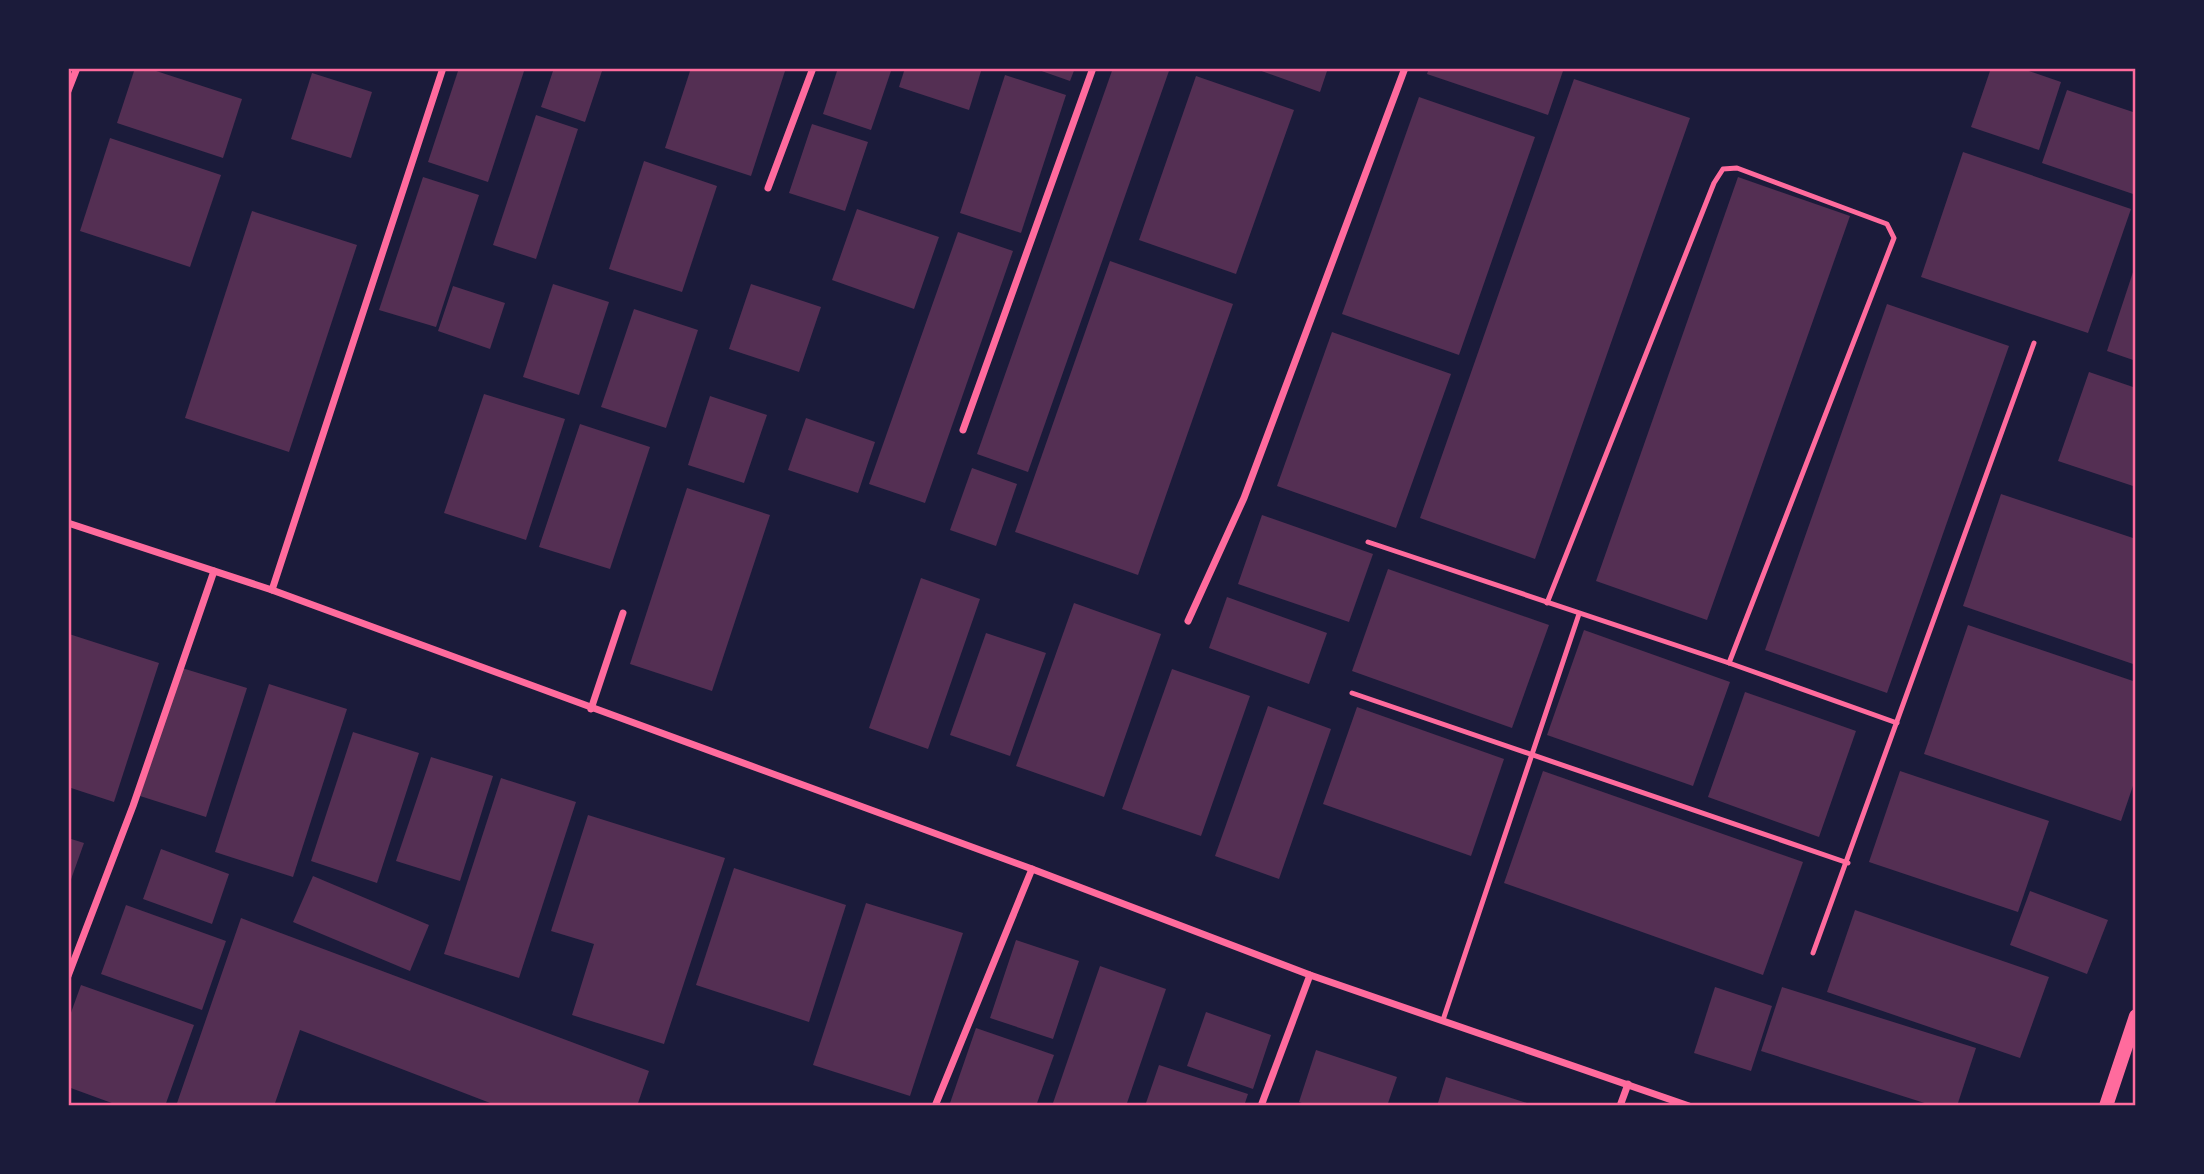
<svg xmlns="http://www.w3.org/2000/svg" width="2204" height="1174" font-family="Literata,serif">
<style>
.building{fill:#542f53}
.lines{fill:none;stroke-linecap:round;stroke-linejoin:round}
.service{stroke:#ff6b9d;stroke-width:5}
.minor{stroke:#ff6b9d;stroke-width:7}
.secondary{stroke:#ff6b9d;stroke-width:14}
.neatline{fill:none;stroke:#ff6b9d;stroke-width:2.5}
</style>
<rect width="100%" height="100%" fill="#1b1b3a"/>
<!-- building -->
<g class="building">
<polygon points="135,68 147,68 242,99 223,158 117,123"/>
<polygon points="459,68 525,68 488,182 428,162"/>
<polygon points="554,68 603,68 585,122 541,107"/>
<polygon points="691,68 778,68 785,71 751,176 665,148"/>
<polygon points="838,68 892,68 871,130 823,114"/>
<polygon points="905,68 982,68 969,110 899,87"/>
<polygon points="1033,68 1075,68 1070,81"/>
<polygon points="1113,68 1170,68 1028,472 977,454"/>
<polygon points="1253,68 1328,68 1320,92"/>
<polygon points="1429,68 1564,68 1548,115 1427,74"/>
<polygon points="1991,68 2020,68 2061,82 2039,150 1971,127"/>
<polygon points="312,73 372,92 351,158 291,139"/>
<polygon points="1005,75 1066,95 1021,233 960,213"/>
<polygon points="1196,76 1294,110 1236,274 1139,240"/>
<polygon points="1574,79 1690,118 1535,559 1420,518"/>
<polygon points="2067,90 2136,113 2136,195 2042,163"/>
<polygon points="1419,97 1535,137 1459,355 1342,314"/>
<polygon points="536,115 578,129 536,259 493,245"/>
<polygon points="812,124 868,142 845,211 789,193"/>
<polygon points="110,138 221,175 190,267 80,231"/>
<polygon points="1963,152 2131,209 2088,333 1921,277"/>
<polygon points="644,161 717,186 682,292 609,269"/>
<polygon points="423,177 479,195 436,327 379,310"/>
<polygon points="1738,177 1850,216 1707,620 1596,581"/>
<polygon points="857,209 939,237 914,309 832,280"/>
<polygon points="252,211 357,245 289,452 185,418"/>
<polygon points="958,232 1013,251 925,503 869,484"/>
<polygon points="1110,261 1233,304 1138,575 1015,532"/>
<polygon points="2135,266 2136,266 2136,361 2107,351"/>
<polygon points="553,284 609,302 579,395 523,377"/>
<polygon points="751,284 821,307 799,372 729,349"/>
<polygon points="453,286 505,303 490,349 438,331"/>
<polygon points="1887,304 2009,346 1887,693 1765,650"/>
<polygon points="634,309 698,330 666,428 601,407"/>
<polygon points="1332,332 1451,374 1396,528 1277,486"/>
<polygon points="2089,372 2136,388 2136,487 2058,461"/>
<polygon points="484,394 565,419 526,540 444,513"/>
<polygon points="710,396 767,415 744,483 688,465"/>
<polygon points="806,418 875,442 858,493 788,470"/>
<polygon points="580,424 650,447 610,569 539,547"/>
<polygon points="972,468 1017,484 996,546 950,530"/>
<polygon points="687,488 770,515 712,691 630,664"/>
<polygon points="2001,494 2136,539 2136,665 1963,606"/>
<polygon points="1262,515 1373,554 1349,622 1238,584"/>
<polygon points="1388,569 1549,625 1512,728 1352,671"/>
<polygon points="921,578 980,599 928,749 869,728"/>
<polygon points="1227,597 1327,633 1309,684 1209,648"/>
<polygon points="1074,603 1161,634 1104,797 1016,766"/>
<polygon points="1968,625 2136,682 2136,777 2121,821 1924,754"/>
<polygon points="1584,630 1730,682 1693,786 1547,735"/>
<polygon points="986,633 1046,653 1010,756 950,735"/>
<polygon points="69,634 159,663 114,802 68,787"/>
<polygon points="182,668 247,688 206,817 140,796"/>
<polygon points="1172,669 1250,696 1201,836 1122,809"/>
<polygon points="269,684 347,709 293,877 215,852"/>
<polygon points="1745,692 1856,731 1819,837 1708,797"/>
<polygon points="1268,706 1331,729 1279,879 1215,856"/>
<polygon points="1357,707 1504,759 1471,856 1323,804"/>
<polygon points="353,732 419,753 377,883 311,861"/>
<polygon points="431,757 493,776 460,881 396,861"/>
<polygon points="1543,771 1803,862 1763,975 1504,883"/>
<polygon points="1900,771 2049,821 2018,912 1869,862"/>
<polygon points="501,778 576,802 519,978 444,954"/>
<polygon points="588,815 725,858 664,1044 572,1015 594,944 551,931"/>
<polygon points="68,838 84,843 69,885 68,885"/>
<polygon points="161,849 229,874 212,924 143,899"/>
<polygon points="734,868 846,905 809,1022 696,985"/>
<polygon points="313,876 429,925 410,971 293,922"/>
<polygon points="2030,891 2108,920 2087,974 2010,945"/>
<polygon points="866,903 963,933 910,1096 813,1065"/>
<polygon points="126,905 226,941 202,1010 101,974"/>
<polygon points="1855,910 2049,977 2020,1058 1827,992"/>
<polygon points="241,918 649,1071 637,1106 498,1106 300,1030 274,1106 176,1106"/>
<polygon points="1016,940 1079,961 1053,1039 990,1018"/>
<polygon points="1100,966 1166,989 1126,1106 1052,1106"/>
<polygon points="81,985 194,1025 165,1106 120,1106 68,1087 68,1021"/>
<polygon points="1715,987 1772,1006 1751,1071 1694,1053"/>
<polygon points="1782,987 1976,1048 1957,1106 1934,1106 1761,1051"/>
<polygon points="1206,1012 1271,1035 1253,1089 1187,1066"/>
<polygon points="976,1028 1054,1055 1036,1106 949,1106"/>
<polygon points="1316,1050 1397,1077 1387,1106 1310,1106 1299,1102"/>
<polygon points="1159,1065 1248,1094 1244,1106 1145,1106"/>
<polygon points="1446,1077 1533,1105 1533,1106 1437,1106"/>
</g>
<g class="lines">
<!-- service -->
<g class="service">
<polyline points="1368,542 1729,663 1897,723"/>
<polyline points="1547,603 1714,183 1723,169 1737,168 1887,224 1894,238 1729,663"/>
<polyline points="1352,693 1848,863"/>
<polyline points="1813,953 2034,343"/>
<polyline points="1443,1020 1579,614"/>
</g>
<!-- minor -->
<g class="minor">
<polyline points="68,91 77,68"/>
<polyline points="768,188 813,68"/>
<polyline points="963,430 1093,68"/>
<polyline points="68,523 272,590 1032,869 1310,975 1689,1106"/>
<polyline points="272,590 443,68"/>
<polyline points="1188,621 1244,498 1405,68"/>
<polyline points="591,709 623,613"/>
<polyline points="68,976 133,806 214,571"/>
<polyline points="935,1106 1032,869"/>
<polyline points="1261,1106 1310,975"/>
<polyline points="1620,1106 1628,1084"/>
</g>
<!-- secondary -->
<polyline class="secondary" points="2106,1106 2136,1016"/>
</g>
<!-- border -->
<rect width="2204" height="1174" fill="none" stroke="#1b1b3a" stroke-width="140"/>
<rect x="70" y="70" width="2064" height="1034" class="neatline"/>
</svg>
